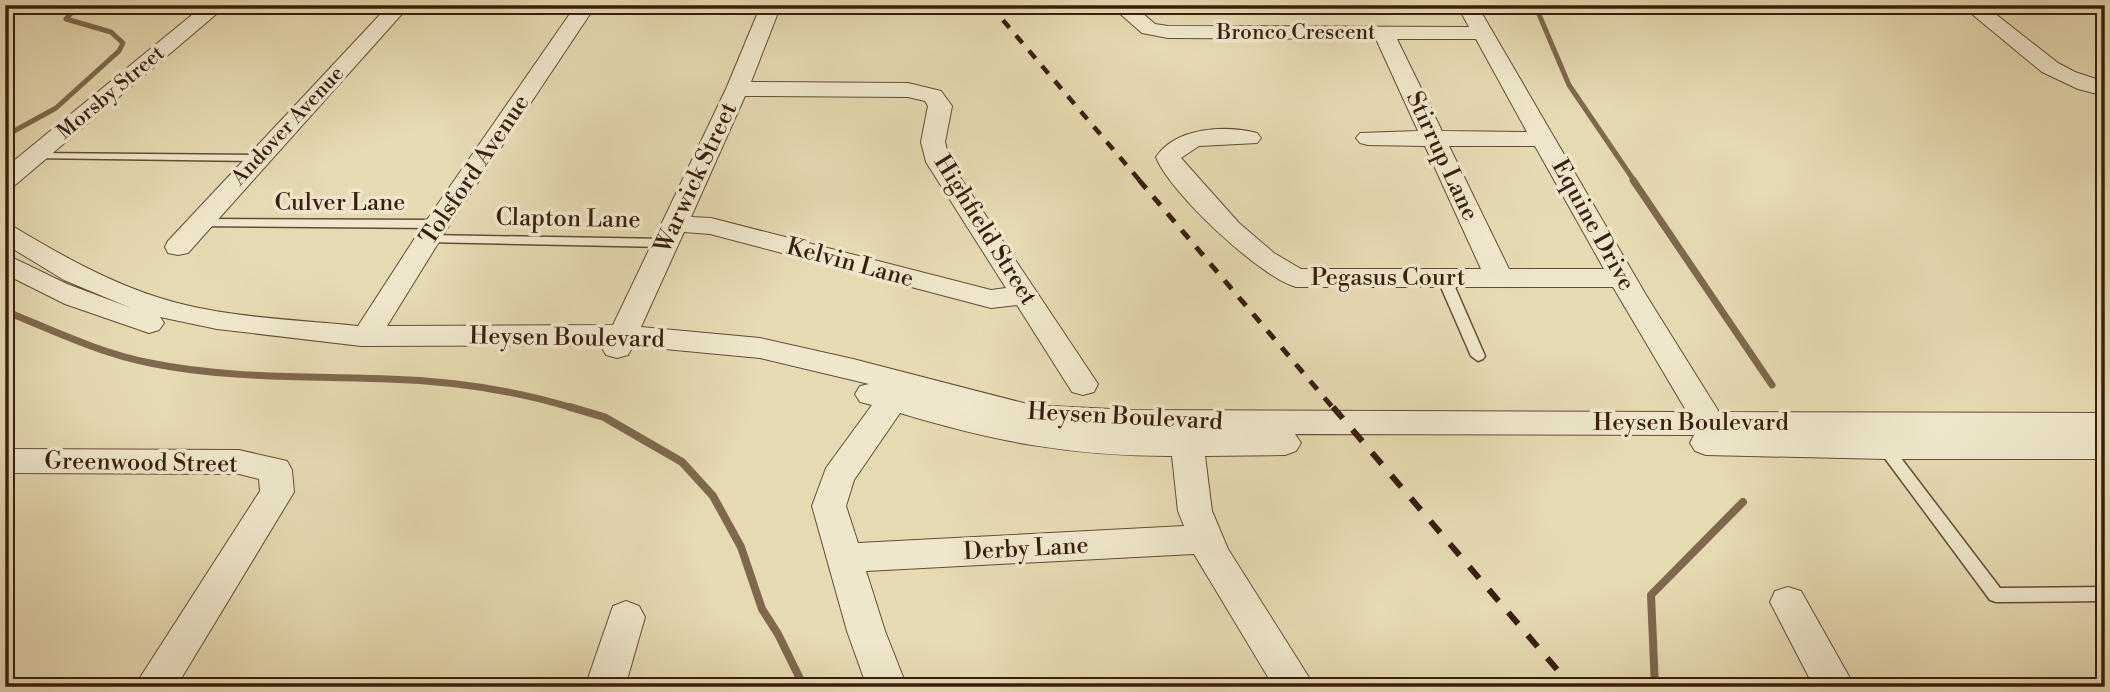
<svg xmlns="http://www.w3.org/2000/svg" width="2110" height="692" font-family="'Libre Bodoni',serif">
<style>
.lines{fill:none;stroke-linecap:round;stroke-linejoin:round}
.stream-far2{stroke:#7f684e;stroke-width:5}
.stream-far1{stroke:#7f684e;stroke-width:7}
.stream{stroke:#7f684e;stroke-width:8}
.lane-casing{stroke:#664c36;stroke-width:3}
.street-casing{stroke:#664c36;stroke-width:2}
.lane{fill:#efe7cc;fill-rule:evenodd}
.street{fill:#efe7cc;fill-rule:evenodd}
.rail-far2{stroke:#3b1d0d;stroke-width:4.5;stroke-dasharray:10 10;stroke-linecap:butt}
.rail-far1{stroke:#3b1d0d;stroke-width:5;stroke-dasharray:11 11;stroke-linecap:butt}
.rail{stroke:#3b1d0d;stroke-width:6;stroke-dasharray:15 15;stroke-linecap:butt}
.labels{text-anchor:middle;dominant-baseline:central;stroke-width:7;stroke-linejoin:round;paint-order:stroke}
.far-street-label{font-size:21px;fill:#3b1d0d;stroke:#efe7cc}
.street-label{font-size:24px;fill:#3b1d0d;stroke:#efe7cc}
</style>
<rect width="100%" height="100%" fill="#e6dab1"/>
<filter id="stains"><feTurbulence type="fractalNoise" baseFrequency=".00286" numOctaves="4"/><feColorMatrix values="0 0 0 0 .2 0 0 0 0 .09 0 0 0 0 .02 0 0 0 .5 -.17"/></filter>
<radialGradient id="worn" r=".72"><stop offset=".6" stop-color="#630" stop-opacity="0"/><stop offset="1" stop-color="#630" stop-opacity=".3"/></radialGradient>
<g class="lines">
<!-- stream-far2 -->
<g class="stream-far2">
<polyline points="1535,5 1569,85 1635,182"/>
<polyline points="5,136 56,108 119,51 123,43 111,32 66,19 78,5"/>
</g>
<!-- stream-far1 -->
<g class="stream-far1">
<polyline points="1633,180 1772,385"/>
<path d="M5 311C52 330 99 353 150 363 228 379 309 376 388 379 452 381 515 390 576 409"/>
</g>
<!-- stream -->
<g class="stream">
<polyline points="570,407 604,417 682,462 713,496 741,547 762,609 778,634 804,687"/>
<polyline points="1655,687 1651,595 1743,502"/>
</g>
<defs>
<g id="lane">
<polygon points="35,153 257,155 263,158 257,161 31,158 31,154"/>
<polygon points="200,219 437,220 443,224 437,228 196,226 194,223 196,220"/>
<polygon points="428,235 665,239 671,243 665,247 424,242 422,239 424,236"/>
<polygon points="1444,274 1451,278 1485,356 1483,359 1478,361 1471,356 1437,278"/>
<polygon points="1883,439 1888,441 2000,588 2105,587 2105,601 1996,602 1990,600 1878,449 1875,445 1878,441"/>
</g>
<g id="street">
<polygon points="204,5 227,5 14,186 5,188 5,168"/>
<polygon points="389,5 410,5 188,253 178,255 168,253 165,247 168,241"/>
<path d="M576 5H596L450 224 387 326 613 325 726 89 761 5H781L751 82 908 83 941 91 952 106 945 142 950 162 1098 384 1094 392 1083 395 1072 392 1017 305 991 308 710 234 684 232 641 327 760 338 853 359 1031 405 1131 410 1687 412 1613 287H1296C1261 278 1168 191 1156 157 1176 127 1225 125 1257 133L1261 138 1257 143 1199 146 1181 158 1239 223 1274 253 1301 269H1481L1425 146 1368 145 1360 143 1356 138 1360 133 1418 131 1376 39 1168 38 1142 33 1110 5H1133L1155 24 1168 26 1469 27 1457 5H1477L1646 295 1719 412 2105 413V459H1886L1706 455 1695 451 1690 443 1694 435 1295 434 1301 443 1296 451 1285 455 1205 456 1212 511 1228 549 1315 687H1274L1194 554 866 571 885 631 907 687H867L847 631 812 506 826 468 872 405 860 402 855 394 860 386 869 384 760 358 633 346 628 355 617 358 606 355 602 348 604 345 361 346 217 329 160 317 164 323 159 330 149 333 65 304 5 274V254L67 284 131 308 64 280 5 244V225L14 227C61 255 108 282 160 298 223 318 293 319 358 326L424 224ZM1397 39H1476L1527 132 1442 131ZM745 96 908 97 925 101 928 106 921 142 926 162 1006 288 991 290 711 218 691 217ZM1449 146H1535L1604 269H1509ZM900 413C996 442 1071 456 1172 456L1178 511 1184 526 858 543 846 506 854 480Z"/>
<polygon points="1961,5 1984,5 2058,63 2075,72 2105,82 2105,96 2078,89 2042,72"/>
<polygon points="5,449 239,450 287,461 292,470 294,492 176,687 134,687 260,491 259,479 239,474 5,473"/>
<polygon points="1788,587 1801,591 1855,687 1814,687 1770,602 1775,591"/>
<polygon points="626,601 639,606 645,617 625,687 585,687 613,606"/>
</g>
</defs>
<!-- lane casing -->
<use href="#lane" class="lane-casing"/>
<!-- street casing -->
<use href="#street" class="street-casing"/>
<!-- lane -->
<use href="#lane" class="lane"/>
<!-- street -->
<use href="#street" class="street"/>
<!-- rail-far2 -->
<polyline class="rail-far2" points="990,5 1141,182"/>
<!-- rail-far1 -->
<polyline class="rail-far1" points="1139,180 1334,409"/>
<!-- rail -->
<polyline class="rail" points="1333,407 1572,687"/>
</g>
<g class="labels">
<!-- far-street labels -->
<g class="far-street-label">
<text x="1296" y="33">Bronco Crescent</text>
<text transform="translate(111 93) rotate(-40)">Morsby Street</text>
<text transform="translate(288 126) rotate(-47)">Andover Avenue</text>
</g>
<!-- street labels -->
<g class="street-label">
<text transform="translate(1442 156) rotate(65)">Stirrup Lane</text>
<text transform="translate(475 170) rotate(-56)">Tolsford Avenue</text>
<text transform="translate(696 178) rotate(-65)">Warwick Street</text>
<text x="340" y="203">Culver Lane</text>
<text transform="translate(568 219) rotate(1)">Clapton Lane</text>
<text transform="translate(1593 225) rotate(61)">Equine Drive</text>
<text transform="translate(985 230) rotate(58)">Highfield Street</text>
<text transform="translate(850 263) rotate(15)">Kelvin Lane</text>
<text x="1388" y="278">Pegasus Court</text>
<text transform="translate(567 338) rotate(1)">Heysen Boulevard</text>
<text transform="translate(1125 417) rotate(3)">Heysen Boulevard</text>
<text x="1691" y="423">Heysen Boulevard</text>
<text transform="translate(141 463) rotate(1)">Greenwood Street</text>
<text transform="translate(1026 549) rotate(-3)">Derby Lane</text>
</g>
</g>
<!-- margin -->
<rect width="2110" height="692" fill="none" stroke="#e6dab1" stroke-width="28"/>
<rect x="7" y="7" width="2096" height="678" fill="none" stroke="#3b1d0d" stroke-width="3.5"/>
<rect x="14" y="14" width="2082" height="664" fill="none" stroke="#3b1d0d" stroke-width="2"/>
<rect width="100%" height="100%" filter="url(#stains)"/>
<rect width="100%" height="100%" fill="url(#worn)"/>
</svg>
